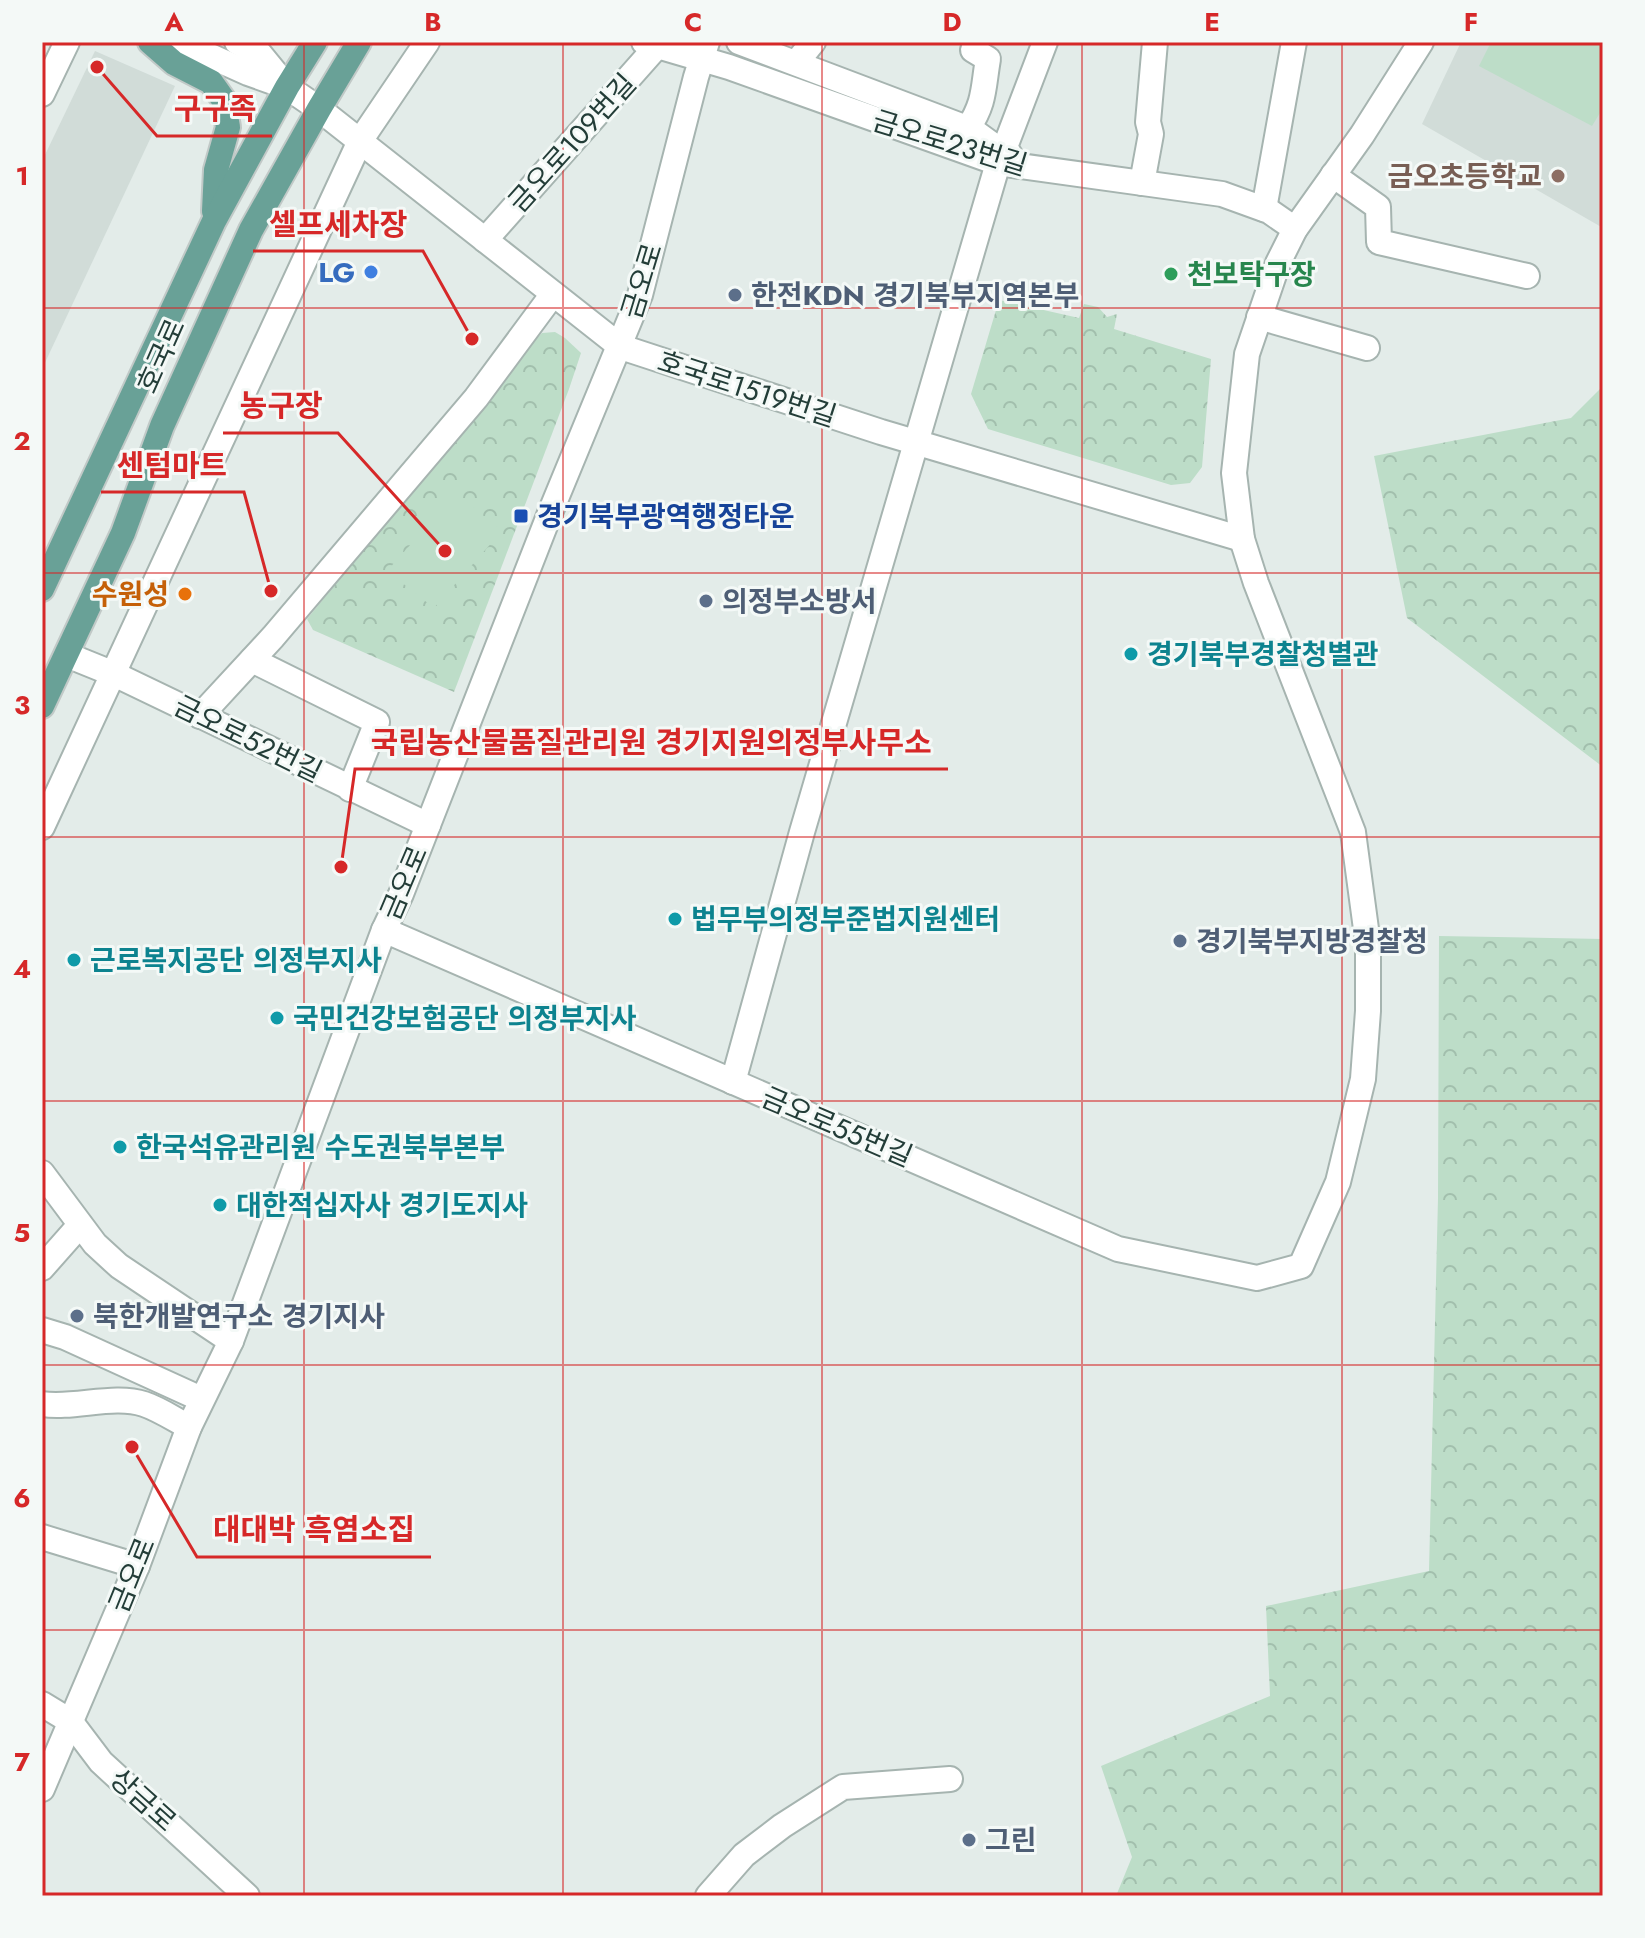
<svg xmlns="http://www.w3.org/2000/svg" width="1645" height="1938" font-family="Jost,'Noto Sans KR',sans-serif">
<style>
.built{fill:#d1dcd8}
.forest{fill:url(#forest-crowns)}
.pitch{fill:#bdddc8}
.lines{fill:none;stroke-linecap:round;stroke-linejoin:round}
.minor-casing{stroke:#a6b4b0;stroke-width:28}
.major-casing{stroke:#c1c9c7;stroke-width:28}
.minor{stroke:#fff;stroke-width:24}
.major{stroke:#69a197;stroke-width:24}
.grid{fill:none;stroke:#d62828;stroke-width:2;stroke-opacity:0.55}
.education-dot{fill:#8d6e63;stroke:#f4f9f7;stroke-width:3}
.shop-dot{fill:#3f7fe0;stroke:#f4f9f7;stroke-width:3}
.leisure-dot{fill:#2e9e5b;stroke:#f4f9f7;stroke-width:3}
.service-dot{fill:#5c6f8a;stroke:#f4f9f7;stroke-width:3}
.transit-dot{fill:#1a4fb4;stroke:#f4f9f7;stroke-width:3}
.food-dot{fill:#e8710a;stroke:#f4f9f7;stroke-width:3}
.culture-dot{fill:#0f9aa8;stroke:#f4f9f7;stroke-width:3}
.labels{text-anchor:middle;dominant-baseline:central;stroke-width:6;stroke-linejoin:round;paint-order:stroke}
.street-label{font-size:28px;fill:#233d38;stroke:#f4f9f7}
.education-label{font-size:28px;font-weight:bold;fill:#785e54;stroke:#f4f9f7;text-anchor:end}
.shop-label{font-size:28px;font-weight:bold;fill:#366cbe;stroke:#f4f9f7;text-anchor:end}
.leisure-label{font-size:28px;font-weight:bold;fill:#27864d;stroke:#f4f9f7;text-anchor:start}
.service-label{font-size:28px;font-weight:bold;fill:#4e5e75;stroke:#f4f9f7;text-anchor:start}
.transit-label{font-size:28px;font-weight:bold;fill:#164399;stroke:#f4f9f7;text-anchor:start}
.food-label{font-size:28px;font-weight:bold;fill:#c56008;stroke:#f4f9f7;text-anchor:end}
.culture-label{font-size:28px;font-weight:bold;fill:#0d838f;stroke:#f4f9f7;text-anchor:start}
.leader{fill:none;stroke:#d62828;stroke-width:3}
.callout-dot{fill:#d62828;stroke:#f4f9f7;stroke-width:3}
.callout-label{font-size:30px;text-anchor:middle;font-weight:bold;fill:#d62828;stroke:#f4f9f7;stroke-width:6;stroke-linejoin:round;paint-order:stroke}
.neatline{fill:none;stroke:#d62828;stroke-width:3}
.grid-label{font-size:26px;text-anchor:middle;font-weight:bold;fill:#d62828}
</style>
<defs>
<pattern id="forest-crowns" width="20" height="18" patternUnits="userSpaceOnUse" patternTransform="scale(2)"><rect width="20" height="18" fill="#bdddc8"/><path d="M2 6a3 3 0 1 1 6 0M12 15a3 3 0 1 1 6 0" fill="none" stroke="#a2bfad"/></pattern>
</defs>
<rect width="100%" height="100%" fill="#e3ece9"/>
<!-- built -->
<g class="built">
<polygon points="1461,42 1603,42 1603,228 1422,124"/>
<polygon points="95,51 175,86 42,369 42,161"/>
</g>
<!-- forest -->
<g class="forest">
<polygon points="999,300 1079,318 1084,304 1098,307 1107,317 1117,314 1114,329 1211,359 1202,467 1190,483 1171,485 988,429 971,394"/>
<polygon points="555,332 565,338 581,353 569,389 454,692 313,630 307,619 535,340 542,333"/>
<polygon points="1603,386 1603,767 1407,618 1374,456 1571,418"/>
<polygon points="1439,936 1603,939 1603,1896 1116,1896 1132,1857 1101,1766 1270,1696 1266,1606 1429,1571 1438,1198"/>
</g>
<!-- pitch -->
<g class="pitch">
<polygon points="1491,42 1603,42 1603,108 1592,126 1479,66"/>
<polygon points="456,493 502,531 434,608 387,571"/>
</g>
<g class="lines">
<defs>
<g id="minor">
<polyline points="179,42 248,73 287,87 319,109 621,347 881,432 1242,539"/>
<polyline points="237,42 260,54 287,87"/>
<polyline points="644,42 729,67 998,163 1222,194 1269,211 1295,229"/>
<polyline points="796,63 813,42"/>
<polyline points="42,94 67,42"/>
<path d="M968 128C985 103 983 88 988 59L973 50 977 42"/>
<polyline points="1016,165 1005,147 1045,42"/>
<polyline points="1333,175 1378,207 1379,242 1527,276"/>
<polyline points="1142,183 1151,134 1148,122 1155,42"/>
<polyline points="1264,209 1294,42"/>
<polyline points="485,240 658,45"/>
<polyline points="1259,317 1367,348"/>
<polyline points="67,655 114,674 428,825"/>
<polyline points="252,660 377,722 350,789"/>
<polyline points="200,716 273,637 476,398 553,294"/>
<polyline points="42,827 360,141 427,42"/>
<polyline points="384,930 1118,1249 1257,1278 1301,1266 1338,1182 1363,1079 1368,1011 1368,944 1353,832 1256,583 1242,539 1234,473 1247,354 1278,263 1295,229 1362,135 1421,42"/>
<polyline points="733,1082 802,832 998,163 994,146 972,130 739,42"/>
<polyline points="42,1173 95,1244 119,1266 231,1341"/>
<polyline points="42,1268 80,1225"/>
<polyline points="42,1330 65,1337 201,1399"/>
<path d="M42 1404C74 1409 114 1394 144 1404 159 1409 174 1419 189 1427"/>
<polyline points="42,1537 137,1566"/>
<polyline points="42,1704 70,1721 101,1762 247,1896"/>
<polyline points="42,1789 137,1566 189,1427 231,1341 384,930 401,894 550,513 640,295 696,77 707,42"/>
<polyline points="708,1896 744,1855 782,1826 843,1787 950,1779"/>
</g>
<g id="major">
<polyline points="150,42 174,63 211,82 223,99 228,127 216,170 214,211"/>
<polyline points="42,589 214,221 287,87 315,42"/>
<polyline points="42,706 123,533 162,426 251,230 319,109 359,42"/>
</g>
</defs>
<!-- minor casing -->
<use href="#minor" class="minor-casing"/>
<!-- major casing -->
<use href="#major" class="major-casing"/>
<!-- minor -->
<use href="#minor" class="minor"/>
<!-- major -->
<use href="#major" class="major"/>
</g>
<!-- grid -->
<path class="grid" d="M304 42V1896M563 42V1896M822 42V1896M1082 42V1896M1342 42V1896M42 308H1603M42 573H1603M42 837H1603M42 1101H1603M42 1365H1603M42 1630H1603"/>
<!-- markers -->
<circle class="education-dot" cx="1558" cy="176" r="8"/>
<circle class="shop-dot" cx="371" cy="272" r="8"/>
<circle class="leisure-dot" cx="1171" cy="274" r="8"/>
<g class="service-dot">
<circle cx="735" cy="295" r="8"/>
<circle cx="706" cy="601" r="8"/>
<circle cx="1180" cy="941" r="8"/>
<circle cx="77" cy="1316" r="8"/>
<circle cx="969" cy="1840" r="8"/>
</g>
<rect class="transit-dot" x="513" y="508" width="16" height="16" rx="4"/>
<circle class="food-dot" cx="185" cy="594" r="8"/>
<g class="culture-dot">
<circle cx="1131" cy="654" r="8"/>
<circle cx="675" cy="919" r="8"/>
<circle cx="74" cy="960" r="8"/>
<circle cx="277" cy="1018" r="8"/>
<circle cx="120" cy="1147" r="8"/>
<circle cx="220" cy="1205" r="8"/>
</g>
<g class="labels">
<!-- street labels -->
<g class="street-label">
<text transform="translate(572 143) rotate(-48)">금오로109번길</text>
<text transform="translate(950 143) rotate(17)">금오로23번길</text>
<text transform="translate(642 281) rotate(-73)">금오로</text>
<text transform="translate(161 356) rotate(-66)">호국로</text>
<text transform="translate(747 389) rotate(18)">호국로1519번길</text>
<text transform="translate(248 739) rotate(26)">금오로52번길</text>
<text transform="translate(404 883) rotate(-67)">금오로</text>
<text transform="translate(837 1127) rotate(23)">금오로55번길</text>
<text transform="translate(132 1575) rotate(-68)">금오로</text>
<text transform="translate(143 1800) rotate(42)">상금로</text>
</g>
<!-- education labels -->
<g class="education-label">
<text x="1542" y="176">금오초등학교</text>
</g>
<!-- shop labels -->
<g class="shop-label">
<text x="355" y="272">LG</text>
</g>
<!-- leisure labels -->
<g class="leisure-label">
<text x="1187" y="274">천보탁구장</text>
</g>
<!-- service labels -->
<g class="service-label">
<text x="751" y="295">한전KDN 경기북부지역본부</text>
<text x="722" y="601">의정부소방서</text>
<text x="1196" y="941">경기북부지방경찰청</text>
<text x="93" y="1316">북한개발연구소 경기지사</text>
<text x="985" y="1840">그린</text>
</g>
<!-- transit labels -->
<g class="transit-label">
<text x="537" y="516">경기북부광역행정타운</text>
</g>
<!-- food labels -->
<g class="food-label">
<text x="169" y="594">수원성</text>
</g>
<!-- culture labels -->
<g class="culture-label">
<text x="1147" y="654">경기북부경찰청별관</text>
<text x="691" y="919">법무부의정부준법지원센터</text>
<text x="90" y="960">근로복지공단 의정부지사</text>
<text x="293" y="1018">국민건강보험공단 의정부지사</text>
<text x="136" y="1147">한국석유관리원 수도권북부본부</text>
<text x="236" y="1205">대한적십자사 경기도지사</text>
</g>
</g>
<!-- callouts -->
<path class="leader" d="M97 67L157 136H272M472 339L423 251H253M445 551L338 433H223M271 591L244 492H101M341 867L355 769H948M132 1447L197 1557H431"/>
<g class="callout-dot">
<circle cx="97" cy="67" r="8"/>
<circle cx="472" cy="339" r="8"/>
<circle cx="445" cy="551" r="8"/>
<circle cx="271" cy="591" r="8"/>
<circle cx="341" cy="867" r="8"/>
<circle cx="132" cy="1447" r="8"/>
</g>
<g class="callout-label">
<text x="215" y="119">구구족</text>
<text x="338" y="235">셀프세차장</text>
<text x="281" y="416">농구장</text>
<text x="172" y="476">센텀마트</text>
<text x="651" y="753">국립농산물품질관리원 경기지원의정부사무소</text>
<text x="314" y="1540">대대박 흑염소집</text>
</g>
<!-- border -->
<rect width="1645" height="1938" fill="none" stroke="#f4f9f7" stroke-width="88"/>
<rect x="44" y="44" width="1557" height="1850" class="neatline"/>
<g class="grid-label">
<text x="174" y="31">A</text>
<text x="433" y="31">B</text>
<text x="693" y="31">C</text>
<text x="952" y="31">D</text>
<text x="1212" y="31">E</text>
<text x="1471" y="31">F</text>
<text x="22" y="185">1</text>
<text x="22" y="450">2</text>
<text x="22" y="714">3</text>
<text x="22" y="978">4</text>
<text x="22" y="1242">5</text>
<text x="22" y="1507">6</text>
<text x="22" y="1771">7</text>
</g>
</svg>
